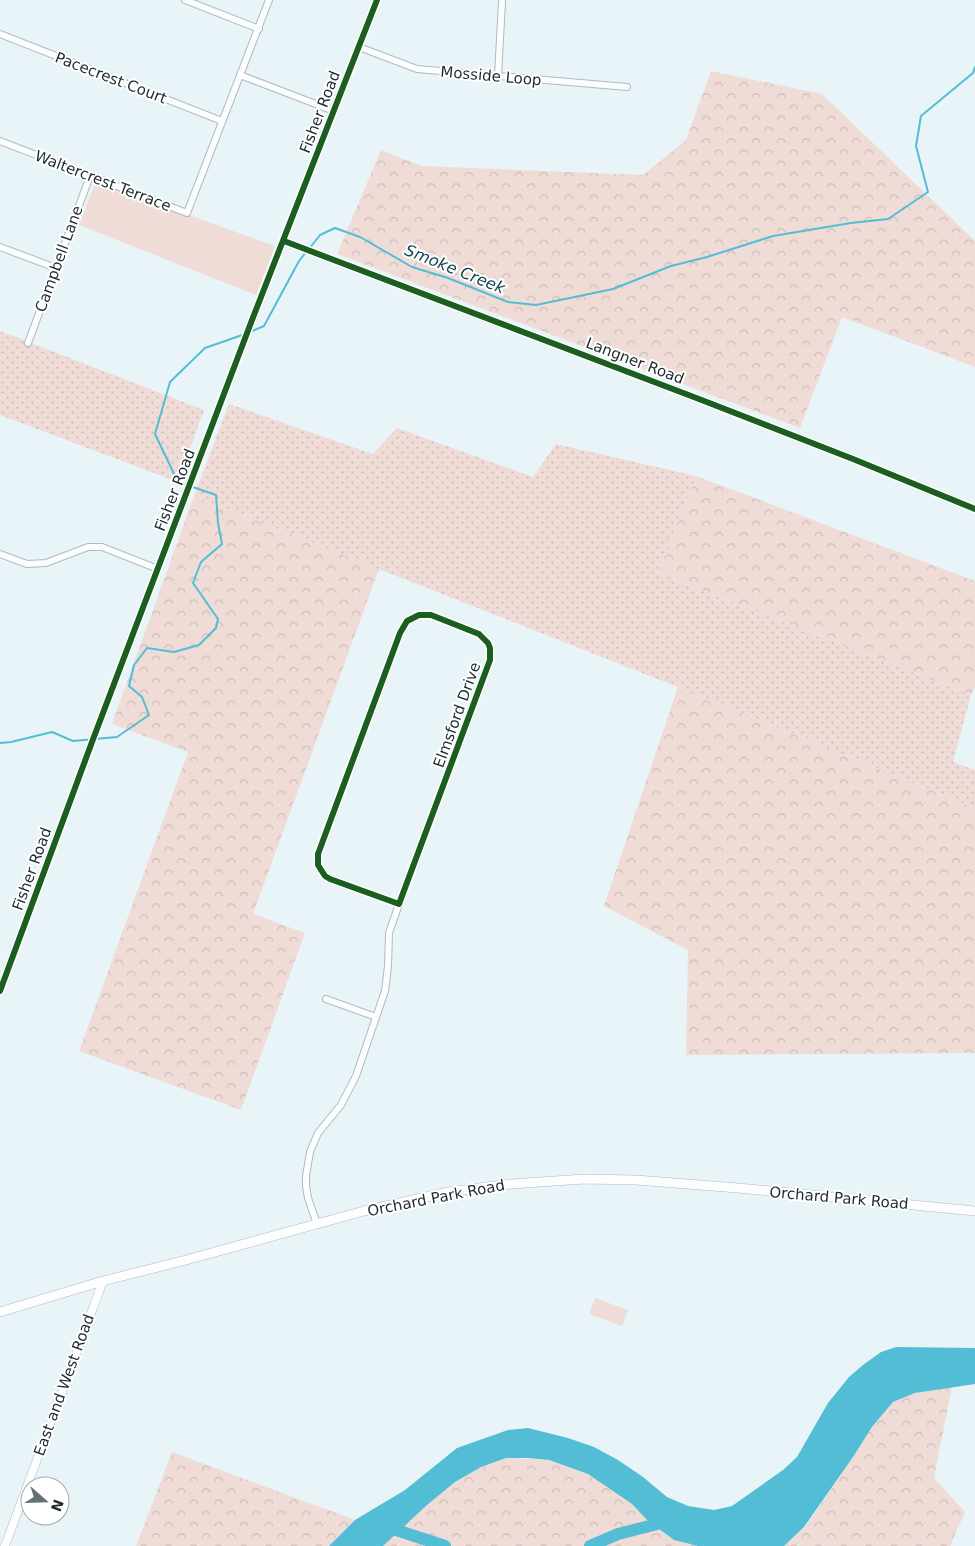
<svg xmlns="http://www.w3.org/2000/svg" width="975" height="1546" font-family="'DejaVu Sans',sans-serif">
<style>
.grass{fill:url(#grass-dots)}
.forest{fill:url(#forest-crowns)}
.park{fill:#f0dcd6}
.water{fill:#53bdd6}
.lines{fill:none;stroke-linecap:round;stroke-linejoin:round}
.stream{stroke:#53bdd6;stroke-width:2}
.river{stroke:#53bdd6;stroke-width:12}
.minor-casing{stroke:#afbbbf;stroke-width:8}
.tertiary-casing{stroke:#afbbbf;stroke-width:9}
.secondary-casing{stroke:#afbbbf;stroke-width:10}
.minor{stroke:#fcfdfe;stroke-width:6}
.tertiary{stroke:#fcfdfe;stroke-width:8}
.secondary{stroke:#fcfdfe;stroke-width:9}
.cycleway-casing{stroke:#fff;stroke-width:9}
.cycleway{stroke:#1b5e20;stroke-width:6}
.labels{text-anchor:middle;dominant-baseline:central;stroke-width:4;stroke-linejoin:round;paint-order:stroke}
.street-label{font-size:15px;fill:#1d2b2f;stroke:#fff}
.water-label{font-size:16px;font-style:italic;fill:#104655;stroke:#fff}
</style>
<defs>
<pattern id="grass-dots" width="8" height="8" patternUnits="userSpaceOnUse" patternTransform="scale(1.25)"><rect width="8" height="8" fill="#f0dcd6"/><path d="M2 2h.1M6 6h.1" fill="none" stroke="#cdbdb8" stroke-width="1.8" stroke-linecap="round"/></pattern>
<pattern id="forest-crowns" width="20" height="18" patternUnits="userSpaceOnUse" patternTransform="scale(1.25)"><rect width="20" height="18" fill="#f0dcd6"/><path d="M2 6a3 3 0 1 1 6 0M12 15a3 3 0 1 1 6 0" fill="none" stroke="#cdbdb8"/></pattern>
</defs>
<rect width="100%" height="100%" fill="#e8f4f8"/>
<!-- grass -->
<g class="grass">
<polygon points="0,331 204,410 178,482 0,415"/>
<polygon points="229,404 373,454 397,428 533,477 556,444 696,476 658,573 971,695 953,762 975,770 975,808 678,687 194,496"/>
</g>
<!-- forest -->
<g class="forest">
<polygon points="711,71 822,94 975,241 975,367 842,317 800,428 337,254 381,150 421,166 643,175 686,140"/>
<polygon points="696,476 975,581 975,686 971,695 658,573"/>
<polygon points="194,496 379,569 253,914 305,933 241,1110 79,1051 188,752 112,724"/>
<polygon points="678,687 975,808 975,1053 686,1055 688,950 604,906"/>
<polygon points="952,1386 934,1478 965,1512 950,1546 784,1546 805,1527 853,1457 872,1427 893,1402 915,1393"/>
<polygon points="172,1452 355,1520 329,1546 136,1546"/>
<path d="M506 1458 549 1460 588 1474 632 1504 647 1520 674 1540 698 1546H383C413 1517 442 1486 480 1468 488 1463 497 1461 506 1458Z"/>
</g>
<!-- park -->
<g class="park">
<polygon points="100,183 275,246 256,295 79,225 94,186"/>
<polygon points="595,1298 628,1310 622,1326 589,1314"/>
</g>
<!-- water -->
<polygon class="water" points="896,1347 975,1348 975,1384 915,1393 893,1402 872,1427 853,1457 804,1527 784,1546 698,1546 674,1540 647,1520 632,1504 588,1474 549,1460 528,1458 506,1458 481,1467 455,1482 427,1505 383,1546 329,1546 355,1520 405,1490 457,1448 508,1430 528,1428 568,1438 594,1447 618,1460 643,1477 667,1497 688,1506 714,1510 732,1506 783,1470 797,1457 828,1403 849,1377 863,1365 881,1352"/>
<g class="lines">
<!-- stream -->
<g class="stream">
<polyline points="309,249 320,235 335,228 360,237 412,267 448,278 508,302 536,305 613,289 671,266 707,257 773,236 851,223 888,219 928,192 916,146 921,116 973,73 975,67"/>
<polyline points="250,332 264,326 299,261 306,252"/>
<polyline points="0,743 11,742 52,732 73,741 117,737 149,715 142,697 129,686 134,665 147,648 174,652 199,645 216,628 218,619 193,583 201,562 222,544 218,523 216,495 178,482 155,434 170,382 205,348 245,334"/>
</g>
<!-- river -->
<g class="river">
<polyline points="384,1526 445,1546"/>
<polyline points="590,1546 618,1534 665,1522"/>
</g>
<defs>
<g id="minor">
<polyline points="185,0 259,29"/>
<polyline points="0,34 222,121"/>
<polyline points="359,47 417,69 627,87"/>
<polyline points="240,75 334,111"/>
<polyline points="498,76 502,2"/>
<polyline points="0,141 187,213 269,0"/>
<polyline points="284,241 699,399 853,459 975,509"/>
<polyline points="0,247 56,268"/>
<polyline points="28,343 90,176"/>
<polyline points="0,554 27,564 46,563 88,547 102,547 158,569"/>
<polygon points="419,615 431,615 479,634 488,643 490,648 490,660 399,904 330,879 325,876 318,865 318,854 400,633 407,621"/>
<polyline points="0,991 92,742 252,320 377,0"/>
<polyline points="326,999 376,1017"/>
<polyline points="317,1224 308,1198 306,1186 306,1176 310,1152 318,1133 341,1105 356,1076 385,991 388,966 389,933 399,904"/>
</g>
<polyline id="tertiary" points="5,1546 103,1281"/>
<polyline id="secondary" points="0,1312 103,1281 186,1260 364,1211 448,1192 511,1184 584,1179 636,1180 738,1188 975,1211"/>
</defs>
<!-- minor casing -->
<use href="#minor" class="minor-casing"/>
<!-- tertiary casing -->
<use href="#tertiary" class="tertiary-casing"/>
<!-- secondary casing -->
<use href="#secondary" class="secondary-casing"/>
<!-- minor -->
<use href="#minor" class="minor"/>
<!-- tertiary -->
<use href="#tertiary" class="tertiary"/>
<!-- secondary -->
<use href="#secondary" class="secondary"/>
<defs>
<g id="cycleway">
<polyline points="284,241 699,399 853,459 975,509"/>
<polygon points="419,615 431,615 479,634 488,643 490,648 490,660 399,904 330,879 325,876 318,865 318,854 400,633 407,621"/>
<polyline points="0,991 92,742 252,320 377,0"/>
</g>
</defs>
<!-- cycleway casing -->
<use href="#cycleway" class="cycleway-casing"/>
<!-- cycleway -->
<use href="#cycleway" class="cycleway"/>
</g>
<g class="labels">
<!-- street labels -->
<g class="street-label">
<text transform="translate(491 76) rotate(5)">Mosside Loop</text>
<text transform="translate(111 78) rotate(21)">Pacecrest Court</text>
<text transform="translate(320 112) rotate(-69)">Fisher Road</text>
<text transform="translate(103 181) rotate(21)">Waltercrest Terrace</text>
<text transform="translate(59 259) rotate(-70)">Campbell Lane</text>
<text transform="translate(635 361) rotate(21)">Langner Road</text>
<text transform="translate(175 490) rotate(-69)">Fisher Road</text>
<text transform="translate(457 715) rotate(-70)">Elmsford Drive</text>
<text transform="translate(32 869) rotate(-70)">Fisher Road</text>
<text transform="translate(436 1198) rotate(-11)">Orchard Park Road</text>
<text transform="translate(839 1198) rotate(5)">Orchard Park Road</text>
<text transform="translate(64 1385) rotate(-70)">East and West Road</text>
</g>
<!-- water labels -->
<g class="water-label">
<text transform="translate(455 269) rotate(22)">Smoke Creek</text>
</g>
</g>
<!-- north arrow -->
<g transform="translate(45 1501) rotate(110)"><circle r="24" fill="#ffffff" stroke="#a5aaac"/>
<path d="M0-4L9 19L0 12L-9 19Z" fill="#647175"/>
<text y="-8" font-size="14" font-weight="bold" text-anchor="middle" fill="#1d2b2f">N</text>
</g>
</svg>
